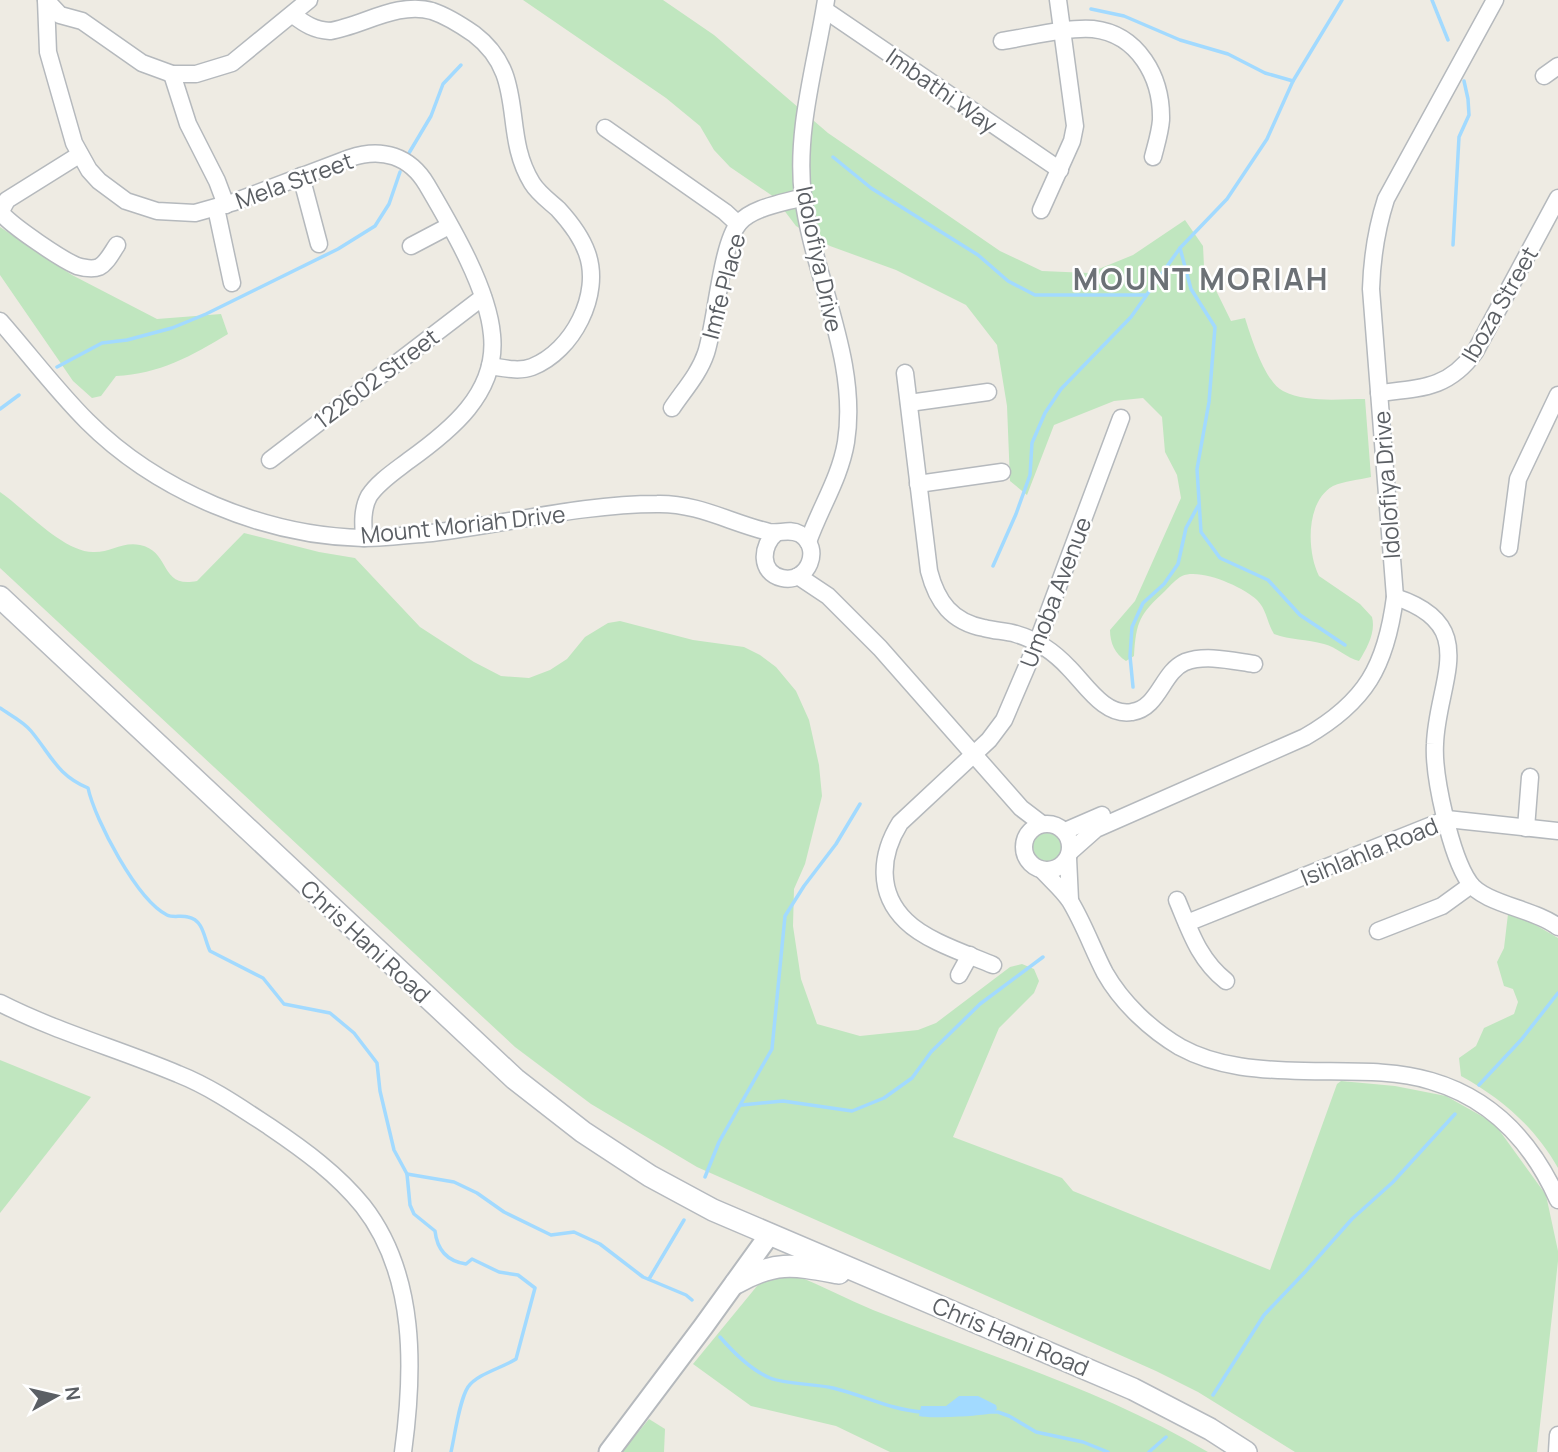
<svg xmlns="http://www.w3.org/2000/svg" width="1558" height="1452" font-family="Manrope,sans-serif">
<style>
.green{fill:#c0e6bf}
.water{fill:#a2daff}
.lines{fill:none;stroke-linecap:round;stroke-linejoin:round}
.stream{stroke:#a2daff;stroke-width:3.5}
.minor-casing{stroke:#b5b9bd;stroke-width:19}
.tertiary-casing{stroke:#b5b9bd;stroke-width:23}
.secondary-casing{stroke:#b6babf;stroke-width:24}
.minor{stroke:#fff;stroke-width:16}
.tertiary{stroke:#fff;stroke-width:19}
.secondary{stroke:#fff;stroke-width:21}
.labels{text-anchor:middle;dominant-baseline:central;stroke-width:5;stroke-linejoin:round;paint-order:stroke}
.street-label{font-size:23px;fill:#5b5f64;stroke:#fff}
.district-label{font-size:30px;font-weight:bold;letter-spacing:2px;fill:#6c7176;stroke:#fff}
</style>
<rect width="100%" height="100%" fill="#eeebe3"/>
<!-- green -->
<g class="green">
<path d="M523 0H663L714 35 828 133 1000 251 1042 271 1089 273 1133 255 1185 220 1203 246 1204 266 1231 321 1245 318C1251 337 1265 382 1283 391 1307 403 1339 399 1365 399L1371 477C1359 480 1344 481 1333 486 1305 502 1307 552 1319 576L1360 604 1372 617C1376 632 1367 648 1359 661 1346 658 1337 647 1324 644 1307 639 1290 640 1274 634 1267 623 1267 610 1257 600 1243 587 1201 568 1182 576 1176 579 1170 586 1165 591 1140 614 1136 621 1134 656L1126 661C1115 654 1110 643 1110 630L1135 601 1181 498 1177 475 1165 452 1162 417 1143 398 1114 401 1054 425 1027 495 1010 481 1007 406 997 345 966 305 896 270 830 246 796 226 774 197 730 167 714 150 700 126 666 98Z"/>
<path d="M0 227 72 275 157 319 221 314 228 334C192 356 159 374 116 376L101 396 92 398 73 381 0 275Z"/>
<path d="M0 492C25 509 63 552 93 552 109 553 123 541 140 545 171 551 159 589 197 581L244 533 319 552 355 558 420 627 474 662 501 676 529 678 550 670 567 659 585 637 608 623 620 621 693 640 744 647 760 655 776 667 796 691 809 720 819 765 822 796 805 864 794 889 793 926 801 979 817 1024 860 1036 918 1030 936 1023 1010 967 1022 964 1034 969 1039 981 1034 993 999 1028 953 1137 1062 1178 1073 1191 1270 1270 1337 1084 1341 1081 1395 1086 1446 1096 1494 1123 1546 1195 1558 1251V1261L1537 1452H1295L1198 1392 1156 1371 697 1167 591 1104 515 1047 0 568Z"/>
<circle cx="1047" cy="847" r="14"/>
<path d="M1508 914 1527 920 1558 938V1168C1535 1127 1501 1098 1461 1076L1459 1058 1476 1046 1484 1028 1514 1014 1518 1002 1513 989 1504 986 1497 962 1504 948Z"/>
<polygon points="0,1060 91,1097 0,1213"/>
<path d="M795 1275C822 1286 847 1299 873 1310 986 1355 1103 1390 1208 1452H890L836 1426 751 1406 693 1364 757 1286 768 1279Z"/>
<polygon points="649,1419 665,1429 664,1452 622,1452"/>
</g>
<!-- water -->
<path class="water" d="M959 1396H978L996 1405 997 1409C994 1411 992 1413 988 1414 978 1416 927 1419 919 1416L921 1406H946Z"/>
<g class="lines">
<!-- stream -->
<g class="stream">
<polyline points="1432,0 1448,40"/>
<polyline points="1091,9 1124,16 1180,40 1228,54 1265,73 1293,81"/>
<polyline points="409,153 431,116 443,84 461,65"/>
<polyline points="833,157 871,188 978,255 1008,281 1035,295 1146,295"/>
<polyline points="1453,245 1459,137 1469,115 1468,99 1464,81"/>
<polyline points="1180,248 1191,289 1215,327 1209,402 1197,469 1201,532 1220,558 1268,580 1300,615 1345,645"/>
<polyline points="57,367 102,343 127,340 172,328 206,314 338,249 375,226 389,204 400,172"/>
<polyline points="0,409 19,395"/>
<polyline points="993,566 1016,514 1030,475 1032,443 1045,413 1061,389 1131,317 1180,248 1227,199 1267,139 1293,81 1342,0"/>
<polyline points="1133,687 1130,656 1132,627 1143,603 1164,584 1178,564 1186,528 1198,506"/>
<path d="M0 708C10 715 23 721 31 731 51 755 57 775 88 788 95 820 137 900 167 915 173 918 181 915 188 917 204 920 204 939 210 951L263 978 284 1004 330 1013 354 1033 377 1063 380 1091 394 1150 407 1174 410 1205 414 1214 435 1231C437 1249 446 1261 466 1264L472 1259 499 1272 518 1275 535 1288 516 1359C502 1368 477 1374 468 1387 459 1401 455 1435 451 1452"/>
<polyline points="1479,1085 1521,1040 1558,993"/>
<polyline points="742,1105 783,1101 852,1111 884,1098 912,1078 931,1052 980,1004 1043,957"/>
<polyline points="407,1174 454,1182 477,1193 504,1212 551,1235 574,1232 600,1244 643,1277 686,1295 692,1300"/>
<polyline points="705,1177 719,1142 772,1049 785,916 804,886 836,844 860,804"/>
<polyline points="649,1279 684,1220"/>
<path d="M720 1337C733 1352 751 1370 770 1378 784 1384 816 1384 833 1388 863 1395 891 1410 922 1412"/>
<polyline points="1213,1395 1264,1315 1305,1272 1352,1219 1393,1182 1455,1114"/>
<polyline points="989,1412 998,1412 1009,1416 1036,1432 1083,1442 1108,1452"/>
<polyline points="1149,1452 1166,1437"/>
</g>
<defs>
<g id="minor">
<path d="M46 0 48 52 74 143 89 170 99 181 126 201 157 211 195 213 234 202 350 158C382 147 410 156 427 185 451 226 488 288 492 335 498 393 450 431 408 461 395 471 378 482 369 496 362 509 363 524 364 538"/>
<polyline points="46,0 60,15 82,21 142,63 172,74 196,74 232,63 309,0"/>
<polyline points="825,10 1060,170"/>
<path d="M293 15C305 24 314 30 330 31 362 26 398 1 432 11 447 16 461 25 474 34 529 76 500 131 532 183 538 193 549 201 558 209 570 222 581 236 587 253 602 294 573 351 532 367 519 372 503 368 490 366"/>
<path d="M1002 41C1029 37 1066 27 1093 29 1138 34 1162 77 1161 120 1160 133 1156 145 1153 157"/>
<polyline points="172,74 188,124 217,181 226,205"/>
<polyline points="1544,76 1558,66"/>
<polyline points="605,128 725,212 738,224"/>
<path d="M79 155 7 200 2 209 3 215C15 228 61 259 77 266 84 268 92 270 99 267 107 263 112 252 117 245"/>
<polyline points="301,176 319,244"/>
<polyline points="216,208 232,283"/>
<polyline points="1041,210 1072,141 1075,126 1058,0"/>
<polyline points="411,246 449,226"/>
<path d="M0 321C29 354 56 390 87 421 157 491 264 536 363 538 386 538 410 535 432 533 507 524 582 504 657 504 698 503 731 523 769 532 780 534 789 528 800 534 823 548 808 584 782 578 759 573 761 545 776 533"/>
<path d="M905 373 929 571C937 602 952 622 984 628 995 631 1006 631 1016 634 1037 640 1055 653 1069 668 1086 685 1105 717 1132 712 1159 708 1162 672 1185 662 1206 654 1233 661 1254 664"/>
<path d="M1379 393C1421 388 1448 389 1475 352L1558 198"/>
<polyline points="909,403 988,392"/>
<path d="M672 408C684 390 699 374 706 353 716 323 721 244 739 223 753 207 784 203 803 197"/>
<polyline points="270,460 483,297"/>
<polyline points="918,484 1002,472"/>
<path d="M808 542C820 508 840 478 846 442 859 359 813 277 803 196 795 131 816 64 826 0"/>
<polyline points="1509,548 1518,479 1558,395"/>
<polyline points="798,576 828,596 880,648 1021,808 1042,824"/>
<path d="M1395 597C1482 625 1437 681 1435 744 1433 776 1451 856 1469 882 1483 904 1536 909 1558 927"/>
<circle cx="1047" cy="847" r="23"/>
<polyline points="1526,828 1530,777"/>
<polyline points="1065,831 1102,815 1100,820"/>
<path d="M1070 852 1096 829 1305 737C1366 702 1386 666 1395 597L1371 289C1372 257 1376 230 1386 199L1495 0"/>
<polyline points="1068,858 1070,900"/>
<path d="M1042 870C1051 880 1063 890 1070 901 1084 924 1093 950 1105 973 1122 1003 1151 1030 1180 1047 1218 1068 1262 1070 1304 1071 1345 1072 1392 1069 1431 1081 1493 1099 1533 1144 1558 1200"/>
<path d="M1177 900C1190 931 1199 960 1226 981"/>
<polyline points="1187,923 1447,819 1558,831"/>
<polyline points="1378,931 1442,906 1471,885"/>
<path d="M993 965C967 954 926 941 906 921 877 893 880 855 900 823L989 740 1004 720 1037 643 1121 418"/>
<polyline points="959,975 970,955"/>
<path d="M0 1003C57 1032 119 1049 178 1074 211 1087 241 1108 270 1127 304 1150 337 1174 363 1206 417 1275 414 1371 403 1452"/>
<polyline points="1557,1452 1558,1435"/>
</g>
<polyline id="tertiary" points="609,1452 703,1327 770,1234"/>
<g id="secondary">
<polyline points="0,597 515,1079 583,1132 650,1176 713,1210 1133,1389 1210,1429 1246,1452"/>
<path d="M736 1283C776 1260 795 1265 839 1273"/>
</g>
</defs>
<!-- minor casing -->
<use href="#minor" class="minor-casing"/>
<!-- tertiary casing -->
<use href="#tertiary" class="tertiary-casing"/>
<!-- secondary casing -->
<use href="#secondary" class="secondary-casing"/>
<!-- minor -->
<use href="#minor" class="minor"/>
<!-- tertiary -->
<use href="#tertiary" class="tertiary"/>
<!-- secondary -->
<use href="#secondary" class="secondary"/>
</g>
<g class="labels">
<!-- street labels -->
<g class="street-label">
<text transform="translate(942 90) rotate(35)">Imbathi Way</text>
<text transform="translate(294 180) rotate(-20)">Mela Street</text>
<text transform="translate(820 259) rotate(78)">Idolofiya Drive</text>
<text transform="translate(723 286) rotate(-75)">Imfe Place</text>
<text transform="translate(1499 304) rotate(-60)">Iboza Street</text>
<text transform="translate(376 378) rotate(-37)">122602 Street</text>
<text transform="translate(1386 485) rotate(-94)">Idolofiya Drive</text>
<text transform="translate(463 524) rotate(-6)">Mount Moriah Drive</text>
<text transform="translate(1055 592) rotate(-69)">Umoba Avenue</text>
<text transform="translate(1369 851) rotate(-22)">Isihlahla Road</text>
<text transform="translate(366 941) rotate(43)">Chris Hani Road</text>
<text transform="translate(1011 1336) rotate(23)">Chris Hani Road</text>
</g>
<!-- district labels -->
<g class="district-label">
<text x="1201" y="278">MOUNT MORIAH</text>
</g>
</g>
<!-- north arrow -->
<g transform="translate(56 1396) rotate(82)" stroke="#ffffff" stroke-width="5" paint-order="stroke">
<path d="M0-5L12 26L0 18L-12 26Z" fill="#5b5f64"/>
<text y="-10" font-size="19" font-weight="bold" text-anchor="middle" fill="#5b5f64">N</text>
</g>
</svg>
